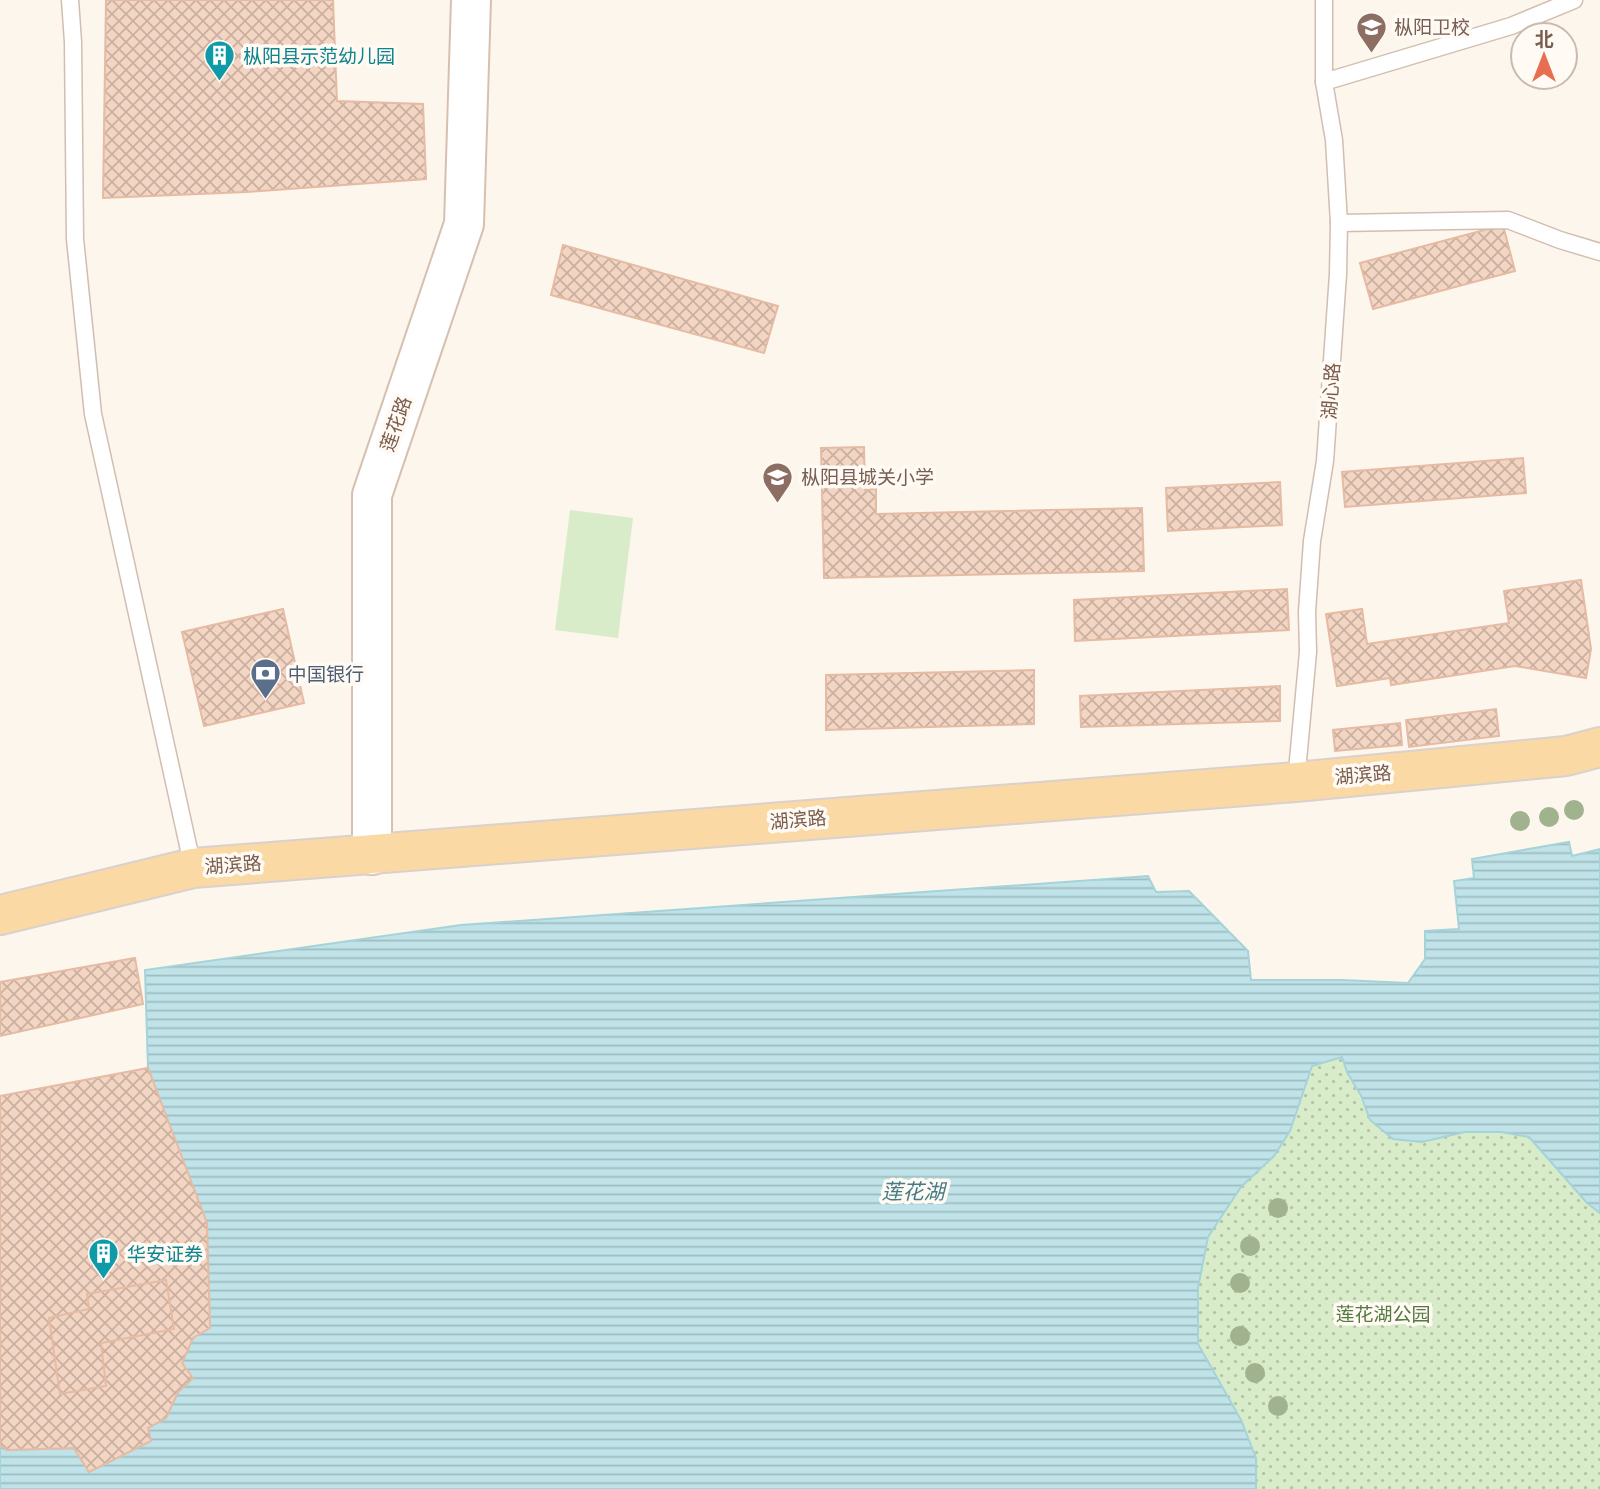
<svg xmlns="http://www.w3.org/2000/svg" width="1600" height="1489" font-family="Inter,'Noto Sans SC',sans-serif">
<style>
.green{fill:url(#green-dots)}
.pitch{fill:#d8ecc9}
.water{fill:url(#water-rules);stroke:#a5d3da;stroke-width:2}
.building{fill:url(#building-cross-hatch);stroke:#e6bba3;stroke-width:2}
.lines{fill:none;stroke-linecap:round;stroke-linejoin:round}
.service-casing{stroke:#d1beb0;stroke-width:19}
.secondary-casing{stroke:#d6c0b0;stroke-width:42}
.primary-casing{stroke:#dad1cd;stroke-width:42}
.service{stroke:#fff;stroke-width:16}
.secondary{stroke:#fff;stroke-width:38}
.primary{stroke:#fbd9a5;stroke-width:38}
.tree{fill:#a0b28e}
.labels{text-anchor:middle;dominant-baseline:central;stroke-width:7;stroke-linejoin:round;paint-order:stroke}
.education-label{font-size:19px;fill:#785e54;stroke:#fffaf3;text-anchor:start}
.culture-label{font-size:19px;fill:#0d838f;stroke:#fffaf3;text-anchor:start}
.street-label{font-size:19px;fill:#7a5c4d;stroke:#fffaf3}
.service-label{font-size:19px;fill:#4e5e75;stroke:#fffaf3;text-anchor:start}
.park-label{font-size:19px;fill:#537a41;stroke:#fffaf3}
.water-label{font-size:21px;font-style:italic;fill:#437c86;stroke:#fffaf3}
</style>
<defs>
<pattern id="green-dots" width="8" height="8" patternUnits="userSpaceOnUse" patternTransform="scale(1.75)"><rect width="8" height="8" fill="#d8ecc9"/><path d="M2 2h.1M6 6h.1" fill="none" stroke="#b4c2a5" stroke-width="1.8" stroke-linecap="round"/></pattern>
<pattern id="water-rules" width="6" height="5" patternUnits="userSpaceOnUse" patternTransform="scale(1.75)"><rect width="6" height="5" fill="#bfe3e8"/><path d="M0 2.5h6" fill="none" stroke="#a0bbbe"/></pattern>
<pattern id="building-cross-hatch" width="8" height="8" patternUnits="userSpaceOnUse" patternTransform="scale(1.75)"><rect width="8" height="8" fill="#f3d5c3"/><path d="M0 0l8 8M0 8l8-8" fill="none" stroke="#cab0a1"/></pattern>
</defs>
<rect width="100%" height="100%" fill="#fdf6ec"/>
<!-- green -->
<path class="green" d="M1342 1056C1349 1079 1362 1098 1370 1120L1422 1142 1465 1132H1501L1530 1137 1587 1203 1600 1213V1489H1256V1458L1241 1420 1198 1344V1288L1208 1237 1241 1187 1274 1156 1290 1132 1312 1066Z"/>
<!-- pitch -->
<polygon class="pitch" points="570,510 633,518 618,638 555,630"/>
<!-- water -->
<polygon class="water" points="1569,842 1572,856 1600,849 1600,1213 1587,1203 1529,1137 1501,1132 1465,1132 1422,1142 1393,1139 1370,1120 1361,1096 1347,1072 1342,1057 1312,1066 1290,1131 1274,1156 1241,1187 1208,1237 1198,1288 1198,1344 1241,1420 1256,1458 1256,1489 0,1489 0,1445 7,1450 74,1448 89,1472 151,1441 148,1428 166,1418 178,1392 192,1378 182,1363 193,1338 182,1164 148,1068 145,970 461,925 1148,876 1156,892 1189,891 1248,951 1251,980 1342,980 1408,983 1425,959 1425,931 1459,929 1454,881 1474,878 1472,859"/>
<!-- building -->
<g class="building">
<polygon points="106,0 333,0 337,101 423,104 426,179 247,192 103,198"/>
<polygon points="1503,225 1515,271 1373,309 1360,263"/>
<polygon points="563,245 778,306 764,353 551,295"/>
<polygon points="864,447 865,490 876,489 876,514 1142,508 1144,571 824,578 821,448"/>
<polygon points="1523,458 1526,493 1345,507 1342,472"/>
<polygon points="1280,482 1282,525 1168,531 1166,488"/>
<polygon points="1581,580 1591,649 1586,678 1515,666 1391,685 1390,678 1337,686 1326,614 1362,609 1367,644 1509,623 1504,591"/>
<polygon points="1287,589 1289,630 1075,641 1074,600"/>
<polygon points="283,609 304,703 204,726 182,632"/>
<polygon points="1034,670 1034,724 826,730 826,675"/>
<polygon points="1280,686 1280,721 1081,727 1080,696"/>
<polygon points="1496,709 1499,736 1409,747 1406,720"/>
<polygon points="1400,723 1402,745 1335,751 1333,730"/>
<polygon points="135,958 143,1004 0,1036 0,982"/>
<polygon points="148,1068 207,1223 210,1328 193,1338 182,1363 193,1378 178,1392 166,1418 148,1428 151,1441 89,1472 74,1448 7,1450 0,1445 0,1096"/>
<polygon points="166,1280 174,1329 101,1343 106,1386 60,1394 49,1318 89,1309 87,1294"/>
</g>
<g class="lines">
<defs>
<g id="service">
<polyline points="70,0 73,42 75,239 93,414 193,868"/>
<polyline points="1324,82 1511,26 1574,0"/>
<polyline points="1339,223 1508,220 1560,240 1600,252"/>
<polyline points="1296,782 1308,652 1307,612 1312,541 1325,461 1338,274 1339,223 1334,140 1324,82 1324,0"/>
</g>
<polyline id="secondary" points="372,855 372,495 464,224 471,0"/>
<polyline id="primary" points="0,915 193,868 1296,782 1566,756 1600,747"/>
</defs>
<!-- service casing -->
<use href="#service" class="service-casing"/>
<!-- secondary casing -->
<use href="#secondary" class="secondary-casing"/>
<!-- primary casing -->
<use href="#primary" class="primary-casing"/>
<!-- service -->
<use href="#service" class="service"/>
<!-- secondary -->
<use href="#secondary" class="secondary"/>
<!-- primary -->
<use href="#primary" class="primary"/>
</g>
<!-- trees -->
<g class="tree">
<circle cx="1574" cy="810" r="10"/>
<circle cx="1549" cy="817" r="10"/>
<circle cx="1520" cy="821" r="10"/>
<circle cx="1278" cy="1208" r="10"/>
<circle cx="1250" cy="1246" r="10"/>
<circle cx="1240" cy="1283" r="10"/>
<circle cx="1240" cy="1336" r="10"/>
<circle cx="1255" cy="1373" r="10"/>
<circle cx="1278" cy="1406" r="10"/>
</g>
<!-- icons -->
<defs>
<symbol id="school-pin" viewBox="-11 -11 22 30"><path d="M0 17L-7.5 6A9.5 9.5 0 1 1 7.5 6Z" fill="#8d6e63" stroke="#fffaf3"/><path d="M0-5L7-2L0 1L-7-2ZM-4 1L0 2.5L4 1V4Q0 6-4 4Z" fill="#fff"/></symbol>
<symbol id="building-pin" viewBox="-11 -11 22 30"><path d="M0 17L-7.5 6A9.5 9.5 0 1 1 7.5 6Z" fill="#0f9aa8" stroke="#fffaf3"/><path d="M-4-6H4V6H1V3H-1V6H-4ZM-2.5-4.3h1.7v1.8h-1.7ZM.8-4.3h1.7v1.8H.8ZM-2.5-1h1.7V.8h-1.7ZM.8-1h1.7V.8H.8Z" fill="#fff"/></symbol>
<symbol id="bank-pin" viewBox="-11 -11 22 30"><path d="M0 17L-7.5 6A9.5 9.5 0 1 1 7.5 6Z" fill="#5c6f8a" stroke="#fffaf3"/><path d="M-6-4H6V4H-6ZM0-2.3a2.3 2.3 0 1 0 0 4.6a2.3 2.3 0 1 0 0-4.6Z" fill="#fff"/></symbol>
</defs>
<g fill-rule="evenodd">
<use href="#school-pin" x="1354" y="10" width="35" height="47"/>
<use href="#building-pin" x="202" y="38" width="35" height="47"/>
<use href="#school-pin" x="760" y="460" width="35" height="47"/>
<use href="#bank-pin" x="248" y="656" width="35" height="47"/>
<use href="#building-pin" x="86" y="1236" width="35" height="47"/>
</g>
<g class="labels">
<!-- education labels -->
<g class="education-label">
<text x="1394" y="27">枞阳卫校</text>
<text x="801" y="477">枞阳县城关小学</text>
</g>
<!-- culture labels -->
<g class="culture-label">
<text x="243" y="56">枞阳县示范幼儿园</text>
<text x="127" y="1254">华安证券</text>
</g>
<!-- street labels -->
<g class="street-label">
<text transform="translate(1331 391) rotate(-86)">湖心路</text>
<text transform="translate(396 424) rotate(-71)">莲花路</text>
<text transform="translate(1363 775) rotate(-5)">湖滨路</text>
<text transform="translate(798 820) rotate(-5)">湖滨路</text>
<text transform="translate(233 865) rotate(-4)">湖滨路</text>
</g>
<!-- service labels -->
<g class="service-label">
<text x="288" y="674">中国银行</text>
</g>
<!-- park labels -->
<g class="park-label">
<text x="1383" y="1314">莲花湖公园</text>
</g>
<!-- water labels -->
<g class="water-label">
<text x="913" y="1191">莲花湖</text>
</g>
</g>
<!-- north arrow -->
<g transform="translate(1544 56)"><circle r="33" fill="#fffaf3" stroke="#cabbb1" stroke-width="2"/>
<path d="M0-5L12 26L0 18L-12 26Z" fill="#e76f51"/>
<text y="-10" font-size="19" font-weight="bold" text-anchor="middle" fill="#7a5c4d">北</text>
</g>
</svg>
